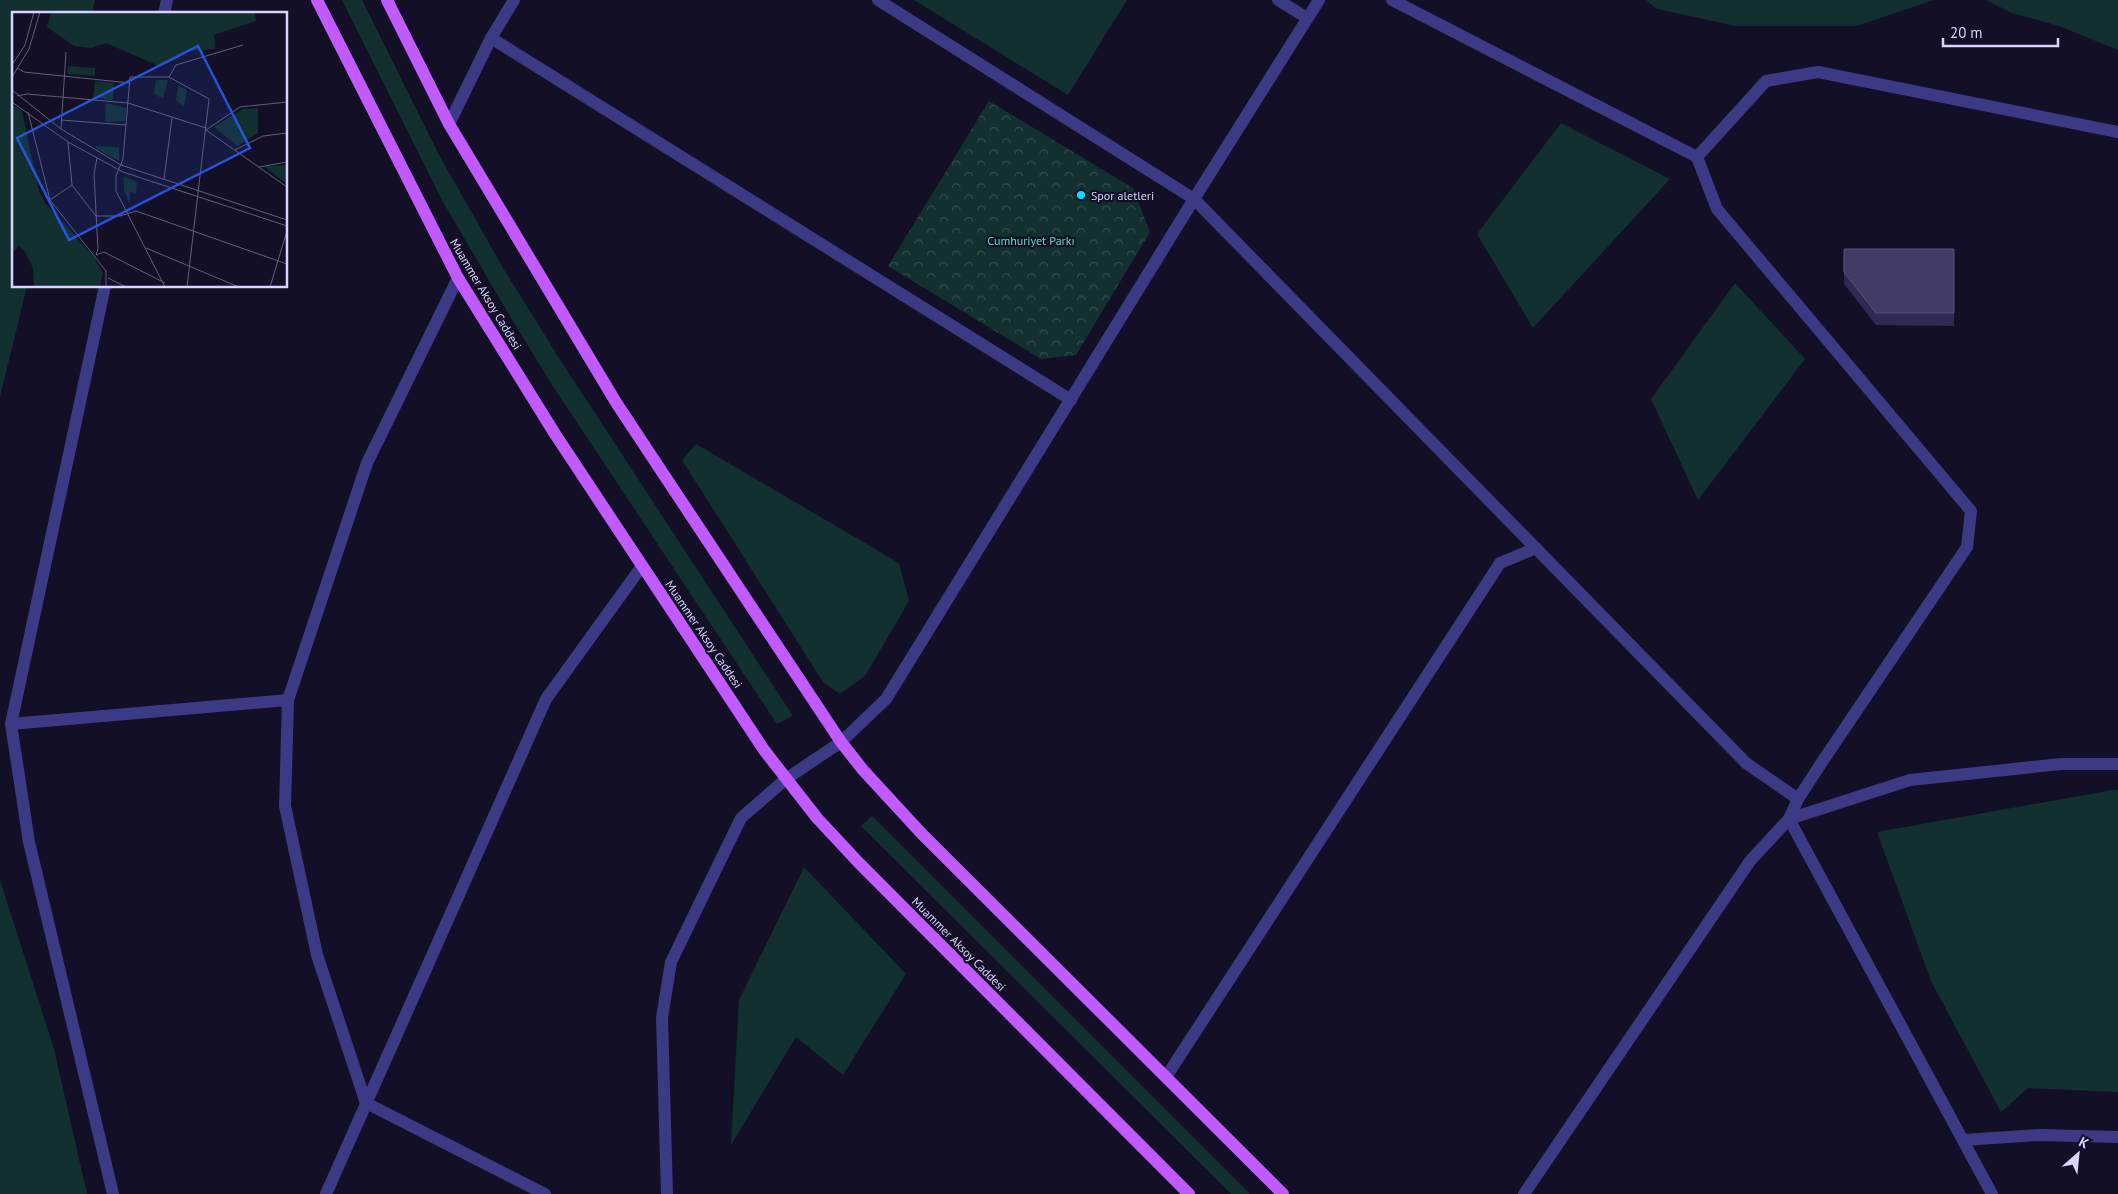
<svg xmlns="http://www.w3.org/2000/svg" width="2118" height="1194" font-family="'PT Sans',sans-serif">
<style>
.grass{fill:#12302f}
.park{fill:url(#park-crowns)}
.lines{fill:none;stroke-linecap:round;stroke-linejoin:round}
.minor{stroke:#3d3a85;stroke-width:12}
.major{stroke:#c25bff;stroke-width:12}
.wall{fill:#312854}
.building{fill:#433a66;stroke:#5a527e}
.poi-dot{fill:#00e5ff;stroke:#130f26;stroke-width:2}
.labels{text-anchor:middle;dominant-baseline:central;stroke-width:4.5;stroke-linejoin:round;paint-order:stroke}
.poi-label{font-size:12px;fill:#d9d4ff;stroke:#130f26;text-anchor:start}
.park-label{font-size:12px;fill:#5fe0c0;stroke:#130f26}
.street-label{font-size:12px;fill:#d9d4ff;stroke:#130f26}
.inset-road{fill:none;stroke:#625e7d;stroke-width:1}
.view{fill:#2655da;fill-opacity:0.15;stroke:#2655da;stroke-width:2.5}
.inset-edge{fill:none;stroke:#d9d4ff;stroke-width:2.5}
</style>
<defs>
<pattern id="park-crowns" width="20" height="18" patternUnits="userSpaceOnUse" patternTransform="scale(1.25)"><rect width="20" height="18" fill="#12302f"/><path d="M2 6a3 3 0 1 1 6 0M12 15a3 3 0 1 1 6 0" fill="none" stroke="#344d4e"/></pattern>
</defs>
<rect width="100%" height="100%" fill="#130f26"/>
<!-- grass -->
<g class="grass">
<polygon points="0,0 95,0 92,14 14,14 14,286 27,286 0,397"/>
<polygon points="342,0 362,0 438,153 503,268 559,358 793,716 777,724 552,385 508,313 443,202"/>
<polygon points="914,0 1127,0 1068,95"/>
<polygon points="1646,0 1934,0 1857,26 1736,26 1657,9"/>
<polygon points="1986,0 2118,0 2118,50 2059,26 2012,13"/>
<polygon points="1561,123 1670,179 1533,328 1477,234"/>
<polygon points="1735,283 1805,359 1698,500 1651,399"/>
<polygon points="696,444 899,563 909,601 865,676 840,694 823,682 682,460"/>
<polygon points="2113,790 2118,790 2118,1092 2028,1088 2001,1112 1931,981 1877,832"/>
<polygon points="872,816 1250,1194 1231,1194 861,826"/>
<polygon points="804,867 906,974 843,1075 796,1037 731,1145 739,1000"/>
<polygon points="0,880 54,1049 87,1194 0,1194"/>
</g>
<!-- park -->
<polygon class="park" points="989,101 1133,188 1150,232 1076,355 1041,359 888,266"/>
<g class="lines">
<!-- minor -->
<g class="minor">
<polyline points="878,0 1194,199 1746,763 1798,799"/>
<polyline points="1278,0 1307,18"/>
<polyline points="1392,0 1697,157 1766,81 1818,72 2118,132"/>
<polyline points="164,14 167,0"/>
<polyline points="491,38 1071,400"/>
<polyline points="449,124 491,38 514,0"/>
<polyline points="458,278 367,463 288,700 285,806 317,955 366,1103 545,1194"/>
<polyline points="105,286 11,724 29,842 113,1194"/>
<polyline points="11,724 288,700"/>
<polyline points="1789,819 1992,1194"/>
<polyline points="1789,819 1910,780 2061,764 2118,764"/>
<polyline points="1166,1077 1500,563 1536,548"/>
<polyline points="1963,1140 2039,1135 2118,1137"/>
<polyline points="326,1194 546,699 642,566"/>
<polyline points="667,1194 662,1018 671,962 741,818 786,779 841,742 886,699 1194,199 1319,0"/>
<polyline points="1524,1194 1750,861 1789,819 1798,799 1822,762 1967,547 1971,511 1717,209 1697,157"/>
</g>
<!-- major -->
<g class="major">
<polyline points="317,0 458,278 555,434 764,750 817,818 859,863 1189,1194"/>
<polyline points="387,0 449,124 617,404 841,742 863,770 922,834 1283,1194"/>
</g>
</g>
<!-- wall -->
<polygon class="wall" points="1844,249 1954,249 1954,326 1876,325 1844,284"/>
<!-- building -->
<polygon class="building" points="1844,249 1954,249 1954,313 1876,313 1844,272"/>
<!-- markers -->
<circle class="poi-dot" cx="1081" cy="195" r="5"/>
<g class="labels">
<!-- poi labels -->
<g class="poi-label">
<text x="1091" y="195">Spor aletleri</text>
</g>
<!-- park labels -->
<g class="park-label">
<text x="1031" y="240">Cumhuriyet Parkı</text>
</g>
<!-- street labels -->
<g class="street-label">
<text transform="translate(486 294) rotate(59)">Muammer Aksoy Caddesi</text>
<text transform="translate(704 634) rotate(56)">Muammer Aksoy Caddesi</text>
<text transform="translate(959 944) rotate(45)">Muammer Aksoy Caddesi</text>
</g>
</g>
<!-- overview -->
<g transform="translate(12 12)">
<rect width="275" height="275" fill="#130f26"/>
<path d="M39 0H243L244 9 202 23 203 37 173 39 165 47 147 54 94 31 79 36 62 34 35 15ZM56 54 83 56V64L55 62ZM144 68H156L151 87 142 82ZM83 69 102 71 101 88 81 86ZM166 74 175 78 172 95 164 88ZM0 92 10 99 27 179 34 192 81 244 91 261 88 275H22L21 256 13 240 7 234 0 241ZM246 96V121L225 134 202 115 231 97ZM84 134 107 135V149L83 136ZM275 153V172L253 155 255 154ZM112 165 125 170 124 181 118 180V192L112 179Z" fill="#12302f"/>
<path d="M94 91 114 96 113 109 93 110Z" fill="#12302f"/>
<path class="inset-road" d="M0 53 13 33 22 0M5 56 12 60 118 71M0 65 17 37 28 0M157 65 197 87 175 275M0 78 49 117 109 153 275 208M5 84 15 82 116 91 194 116M0 90 56 130 111 160 275 214M16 100 38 188 94 259V275M49 108 114 113M49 117 54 40M194 118 275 175M194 118 228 95 275 90M56 130 60 173 84 204H108L124 199 275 252M223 138 251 124 275 121M247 155 275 150M152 167 160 106M38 188 60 173M134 236 227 275M84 243 86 237 82 162 85 146M84 243 92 240 153 271M96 266 114 275M153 275 104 179V164L111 147 118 65H157L164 53 231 33M258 275 275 219"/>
<path class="view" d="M186 34 238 136 57 228 5 126Z"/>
<rect width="275" height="275" class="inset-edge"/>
</g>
<!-- north arrow -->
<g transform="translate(2078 1154) rotate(27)" stroke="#130f26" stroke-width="4" paint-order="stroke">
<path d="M0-4L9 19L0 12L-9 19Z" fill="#d9d4ff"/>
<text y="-8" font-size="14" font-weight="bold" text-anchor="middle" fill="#d9d4ff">K</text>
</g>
<!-- scale -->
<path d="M1943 38v8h115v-8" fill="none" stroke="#d9d4ff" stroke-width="2.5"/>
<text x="1950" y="38" font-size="15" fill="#d9d4ff" stroke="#130f26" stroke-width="4" paint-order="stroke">20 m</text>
</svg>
